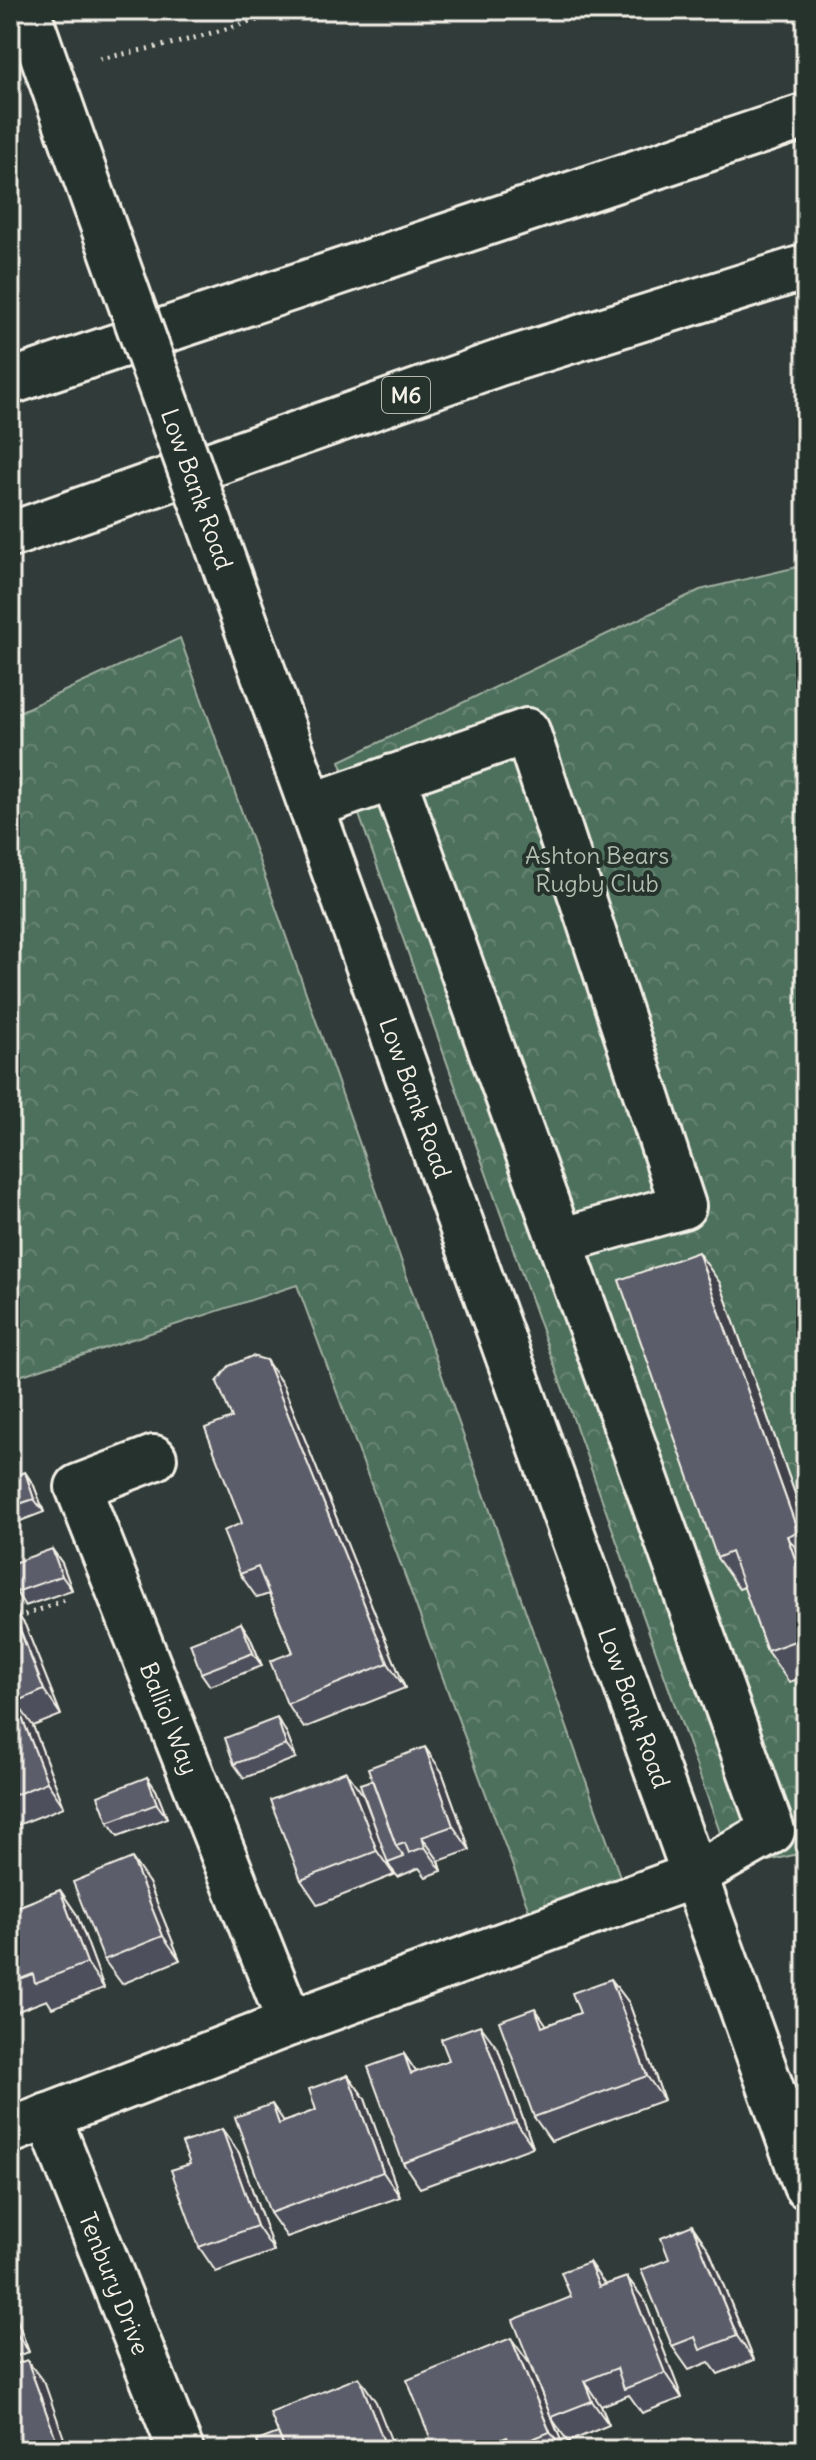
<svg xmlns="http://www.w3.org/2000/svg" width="816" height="2460" font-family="Delius,sans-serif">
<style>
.forest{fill:url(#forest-crowns);stroke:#a1b0a2;stroke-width:2}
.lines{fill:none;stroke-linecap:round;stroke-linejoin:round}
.minor-casing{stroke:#f4f1e8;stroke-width:50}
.highway-casing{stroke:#f4f1e8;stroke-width:50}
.path{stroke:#f4f1e8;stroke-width:5;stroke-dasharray:2 6;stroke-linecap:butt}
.minor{stroke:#26332d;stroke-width:44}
.highway{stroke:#26332d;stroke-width:44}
.minor-bridge-casing{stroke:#f4f1e8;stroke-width:50;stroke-linecap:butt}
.minor-bridge{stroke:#26332d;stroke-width:44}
.wall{fill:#4e505b;stroke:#f4f1e8;stroke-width:2}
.shaded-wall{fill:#40414a;stroke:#f4f1e8;stroke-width:2}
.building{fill:#5b5d6a;stroke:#f4f1e8;stroke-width:2}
.labels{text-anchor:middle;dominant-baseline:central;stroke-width:8;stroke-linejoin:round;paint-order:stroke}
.shield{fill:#26332d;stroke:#b6b8b0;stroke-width:2}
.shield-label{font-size:22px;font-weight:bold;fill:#f4f1e8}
.street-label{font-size:24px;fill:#f4f1e8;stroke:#26332d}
.park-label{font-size:24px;fill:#b2bdb0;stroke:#26332d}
</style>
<defs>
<pattern id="forest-crowns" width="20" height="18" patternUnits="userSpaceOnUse" patternTransform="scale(2)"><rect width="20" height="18" fill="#4e705b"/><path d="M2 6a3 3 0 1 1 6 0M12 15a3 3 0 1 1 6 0" fill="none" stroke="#688573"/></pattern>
</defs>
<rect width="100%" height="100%" fill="#313b39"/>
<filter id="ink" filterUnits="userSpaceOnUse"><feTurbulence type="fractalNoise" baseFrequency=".0125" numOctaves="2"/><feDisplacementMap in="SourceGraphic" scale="16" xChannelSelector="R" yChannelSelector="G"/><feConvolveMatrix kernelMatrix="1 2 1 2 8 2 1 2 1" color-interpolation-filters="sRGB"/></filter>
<g filter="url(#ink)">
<!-- forest -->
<g class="forest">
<polygon points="806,565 806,1848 798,1854 733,1869 340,761 700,590"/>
<polygon points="180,638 629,1902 539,1937 297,1285 10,1379 10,716"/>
</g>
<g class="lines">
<defs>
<g id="minor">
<polyline points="27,10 76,150"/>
<path id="s1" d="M253 644 806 2186"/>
<polyline points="311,806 527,731 683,1206 560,1241 393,777"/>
<path id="s2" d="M154 1458 78 1487 290 2023"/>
<path id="s3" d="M48 2116 181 2450"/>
<polyline points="10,2131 290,2023 695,1875 772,1831 560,1241"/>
</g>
<g id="highway">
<polyline points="10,382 806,116"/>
<polyline points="10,535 499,363 806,267"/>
</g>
</defs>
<!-- minor casing -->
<use href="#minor" class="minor-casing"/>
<!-- highway casing -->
<use href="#highway" class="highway-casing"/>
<!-- path -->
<g class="path">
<polyline points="100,59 180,42 292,10"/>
<polyline points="10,1621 65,1600"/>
</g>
<!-- minor -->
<use href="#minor" class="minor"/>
<!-- highway -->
<use href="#highway" class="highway"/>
<defs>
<g id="minor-bridge">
<path id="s4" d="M76 150 253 644"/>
</g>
</defs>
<!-- minor-bridge casing -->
<use href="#minor-bridge" class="minor-bridge-casing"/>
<!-- minor-bridge -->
<use href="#minor-bridge" class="minor-bridge"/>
</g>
<!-- wall -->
<g class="wall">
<polygon points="720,1283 806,1525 806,1676 789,1682 767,1651 744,1587 739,1589 717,1558"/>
<polygon points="266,1360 283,1385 405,1688 304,1728 287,1704 293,1652 269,1594 257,1598 240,1574 242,1523 232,1418"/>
<polygon points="25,1472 34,1486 44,1512 10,1525 10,1478"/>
<polygon points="52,1549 62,1563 72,1590 25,1606 16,1592"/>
<polygon points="10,1604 25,1625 61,1715 33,1726 64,1807 10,1828"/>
<polygon points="241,1623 250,1637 262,1666 210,1686 201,1673"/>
<polygon points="286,1732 296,1758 244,1778 234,1764"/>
<polygon points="442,1772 470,1850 439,1861 442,1871 426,1877 419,1868 398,1877 391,1868 394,1875 318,1905 301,1880 363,1795 374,1823"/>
<polygon points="147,1777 156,1790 167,1818 118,1836 108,1822"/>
<polygon points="149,1883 180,1960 122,1984 104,1960"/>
<polygon points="60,1890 77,1915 104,1988 52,2008 47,2000 10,2014 10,1910"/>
<polygon points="611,1979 629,2003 664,2100 551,2141 534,2117 547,2025 580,2013"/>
<polygon points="498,2049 533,2147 420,2188 403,2163 404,2054 416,2072"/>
<polygon points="348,2075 365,2099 400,2197 287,2237 270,2213 284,2122 316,2110"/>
<polygon points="222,2129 239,2153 274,2251 216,2272 199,2247 190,2164"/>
<polygon points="709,2250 754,2360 718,2374 709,2362 689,2370 672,2346"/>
<polygon points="589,2262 605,2285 627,2277 645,2301 682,2398 642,2413 629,2395 601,2406 609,2425 568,2442 551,2417 565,2450 435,2450 529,2363 549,2413 571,2297"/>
<polygon points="10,2301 29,2352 10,2358"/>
</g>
<!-- shaded-wall -->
<g class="shaded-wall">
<polygon points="698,1252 720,1283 806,1525 806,1544 798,1532"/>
<polygon points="266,1360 283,1385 405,1688 388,1663"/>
<polygon points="25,1472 34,1486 44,1512 34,1499"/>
<polygon points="787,1536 806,1563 806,1590"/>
<polygon points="52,1549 62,1563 72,1590 62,1576"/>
<polygon points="10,1603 25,1625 61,1715 44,1690"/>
<polygon points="241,1623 250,1637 262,1666 253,1653"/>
<polygon points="16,1702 33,1726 64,1807 47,1782"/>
<polygon points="277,1718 286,1732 296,1758 286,1745"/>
<polygon points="425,1747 442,1772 470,1850 453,1826"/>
<polygon points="346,1771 363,1795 389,1862 388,1863 394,1875 377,1851"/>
<polygon points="147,1777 156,1790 167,1818 157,1804"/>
<polygon points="422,1837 439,1861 442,1871 425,1847"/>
<polygon points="132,1858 149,1883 180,1960 163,1936"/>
<polygon points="60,1890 77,1915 104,1988 87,1963"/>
<polygon points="611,1979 629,2003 664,2100 647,2076"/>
<polygon points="535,2008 552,2033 542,2027"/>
<polygon points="480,2025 498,2049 533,2147 516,2122"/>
<polygon points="404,2054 421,2079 411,2074"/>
<polygon points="348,2075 365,2099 400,2197 383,2172"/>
<polygon points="272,2104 289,2129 279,2124"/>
<polygon points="222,2129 239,2153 274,2251 257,2226"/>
<polygon points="692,2225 709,2250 754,2360 737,2336"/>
<polygon points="589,2262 606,2286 599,2287"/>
<polygon points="627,2277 645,2301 682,2398 665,2373"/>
<polygon points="10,2301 29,2352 12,2327 10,2322"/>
<polygon points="511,2338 529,2363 565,2450 563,2450 550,2432"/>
<polygon points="27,2360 45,2384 68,2450 60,2450"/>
<polygon points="359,2377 376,2402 395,2450 387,2450"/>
<polygon points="584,2381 601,2406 609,2425 592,2401"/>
</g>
<!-- building -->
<g class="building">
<polygon points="698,1252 798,1532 787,1536 806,1590 806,1637 767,1651 731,1552 717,1558 619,1280"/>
<polygon points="252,1356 266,1360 388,1663 287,1704 270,1661 293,1652 258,1567 240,1574 223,1531 242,1523 205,1428 232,1418 217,1382 229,1366"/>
<polygon points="25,1472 34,1499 10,1507 10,1478"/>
<polygon points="52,1549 62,1576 16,1592 10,1576 10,1564"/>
<polygon points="10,1606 44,1690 16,1702 47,1782 10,1797"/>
<polygon points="241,1623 253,1653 201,1673 190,1643"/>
<polygon points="277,1718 286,1745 234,1764 225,1738"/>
<polygon points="425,1747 453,1826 422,1837 425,1847 409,1853 405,1843 396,1846 368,1768"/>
<polygon points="346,1771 377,1851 301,1880 270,1800"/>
<polygon points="147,1777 157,1804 108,1822 98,1796"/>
<polygon points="372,1780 396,1846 404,1857 388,1863 360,1784"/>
<polygon points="132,1858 163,1936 104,1960 73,1882"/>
<polygon points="60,1890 87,1963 35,1983 33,1974 10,1983 10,1910"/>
<polygon points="611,1979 647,2076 534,2117 499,2021 535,2008 542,2027 580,2013 572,1993"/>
<polygon points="480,2025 516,2122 403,2163 368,2067 404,2054 411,2074 449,2060 441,2039"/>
<polygon points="348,2075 383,2172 270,2213 235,2117 272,2104 279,2124 316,2110 309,2089"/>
<polygon points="222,2129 257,2226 199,2247 171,2170 190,2164 182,2143"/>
<polygon points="692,2225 737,2336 700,2350 695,2337 672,2346 641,2270 669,2259 661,2238"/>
<polygon points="589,2262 599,2287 627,2277 665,2373 624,2389 617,2368 584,2381 592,2401 551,2417 513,2320 571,2297 561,2272"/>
<polygon points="511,2338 550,2432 512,2447 507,2437 476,2450 435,2450 407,2380"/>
<polygon points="27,2360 60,2450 10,2450 10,2366"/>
<polygon points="359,2377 387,2450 285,2450 270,2413"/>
<polygon points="278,2433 285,2450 260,2450 257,2441"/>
</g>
</g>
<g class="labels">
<!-- shield labels -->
<rect class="shield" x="382" y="377" width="48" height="36" rx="6"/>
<g class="shield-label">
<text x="406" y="395">M6</text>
</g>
<!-- street labels -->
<g class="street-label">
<text stroke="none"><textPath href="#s4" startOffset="360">Low Bank Road</textPath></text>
<text stroke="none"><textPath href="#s1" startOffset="482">Low Bank Road</textPath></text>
<text stroke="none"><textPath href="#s1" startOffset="1130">Low Bank Road</textPath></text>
<text stroke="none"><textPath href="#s2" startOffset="330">Balliol Way</textPath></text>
<text stroke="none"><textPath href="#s3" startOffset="180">Tenbury Drive</textPath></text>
</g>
<!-- park labels -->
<g class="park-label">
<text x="597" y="855">Ashton Bears<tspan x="597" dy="28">Rugby Club</tspan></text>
</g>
</g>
<!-- margin -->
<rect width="816" height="2460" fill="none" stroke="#26332d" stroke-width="40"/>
<rect x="20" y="20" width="776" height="2420" fill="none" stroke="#f4f1e8" stroke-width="3" filter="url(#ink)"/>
</svg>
